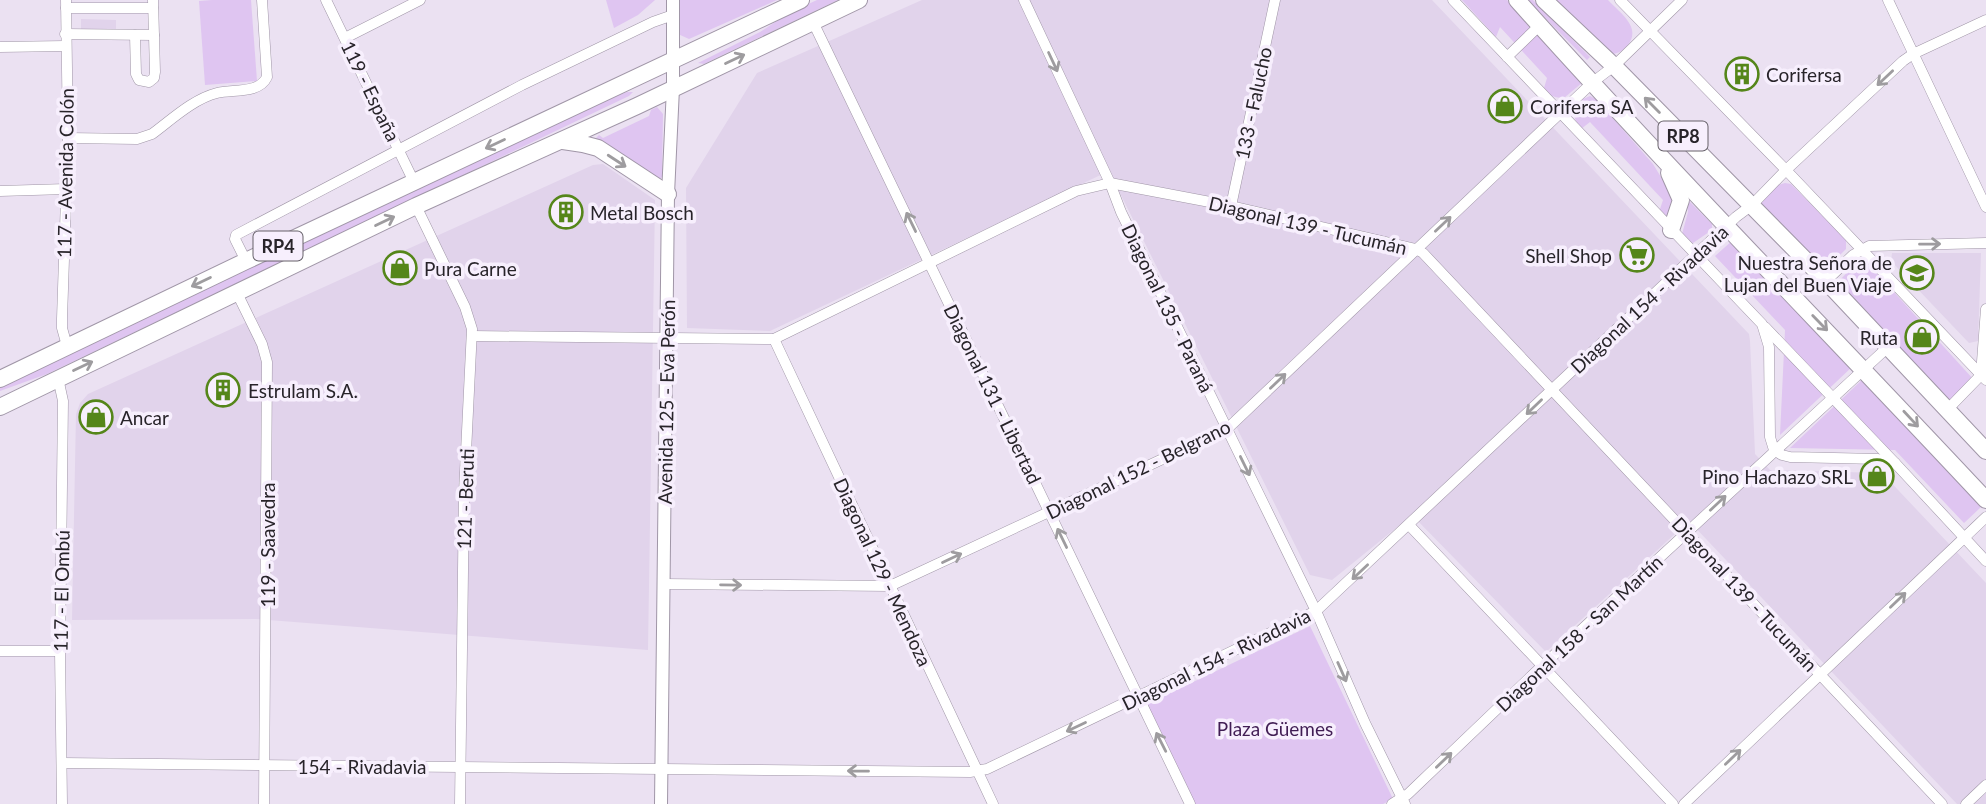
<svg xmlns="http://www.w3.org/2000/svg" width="1986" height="804" font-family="Lato,sans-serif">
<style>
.built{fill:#e1d3eb}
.green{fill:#dfc5f1}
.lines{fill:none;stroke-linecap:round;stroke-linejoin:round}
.minor-casing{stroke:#a096a7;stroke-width:11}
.tertiary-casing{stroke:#a096a7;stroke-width:14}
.primary-casing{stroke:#a096a7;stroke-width:18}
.minor{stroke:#fff;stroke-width:10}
.tertiary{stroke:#fff;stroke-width:12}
.primary{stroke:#fff;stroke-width:16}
.oneway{stroke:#9e9c9f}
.labels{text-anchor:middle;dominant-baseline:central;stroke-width:7;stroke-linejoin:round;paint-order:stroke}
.shield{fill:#f7effd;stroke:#666169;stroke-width:2}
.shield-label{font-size:18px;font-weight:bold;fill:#28242a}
.poi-label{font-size:19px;fill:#28242a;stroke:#f7effd;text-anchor:start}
.street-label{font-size:19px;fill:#28242a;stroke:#f7effd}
.park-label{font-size:19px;fill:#411d54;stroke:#f7effd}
</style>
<rect width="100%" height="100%" fill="#ebe1f2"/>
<!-- built -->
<g class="built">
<polygon points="922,0 1432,0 1749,334 1750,341 1755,454 1770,470 1882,473 1986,583 1986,804 1957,804 1689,521 1546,652 1412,515 1332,580 1310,575 1109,171 770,331 687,328 686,188 757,73"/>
<polygon points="81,19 116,20 116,29 81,29"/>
<polygon points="603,164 655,200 648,650 256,619 72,620 76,414 80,403 88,394 593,165"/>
<polygon points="1892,253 1981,253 1978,341 1969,343 1891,261"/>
</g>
<!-- green -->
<g class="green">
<polygon points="212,0 251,0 257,81 205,85 199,1"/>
<polygon points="606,0 655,0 638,15 614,28"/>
<polygon points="679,0 777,0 689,39 678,34"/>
<polygon points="817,0 838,0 704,64 698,63 760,32 789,13"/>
<path d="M1462 0H1507L1583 82 1564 98C1556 98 1548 96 1544 88L1547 78 1500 27 1496 37Z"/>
<polygon points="1527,0 1533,0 1590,57 1587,60"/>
<path d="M1552 0H1608C1620 13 1643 28 1627 46 1622 51 1619 53 1613 54Z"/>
<polygon points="627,92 633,92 629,96 47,374 0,391 0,388 578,111"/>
<path d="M1590 96 1596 99 1653 164 1675 200 1672 217 1665 218 1659 212 1663 200 1590 122 1581 129C1576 122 1573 116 1574 108L1583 99Z"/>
<polygon points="657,107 663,114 662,177 659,180 596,142 596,138 599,135 603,138 649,116 651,110"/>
<polygon points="1785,183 1791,184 1846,240 1846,249 1828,267 1824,269 1762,205 1762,201 1778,185"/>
<polygon points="1687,199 1712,224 1712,230 1693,243 1688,242 1682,234 1688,212"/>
<polygon points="1733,240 1853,366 1780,435 1785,330 1715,256"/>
<polygon points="1862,257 1974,380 1951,401 1838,282"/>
<polygon points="1863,379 1981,507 1964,523 1895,450 1790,448"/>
<polygon points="1310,626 1393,799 1383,804 1185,804 1139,708"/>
</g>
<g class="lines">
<defs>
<g id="minor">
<polyline points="66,0 68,138 62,319 62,328 67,346"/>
<polyline points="326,0 414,182"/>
<polyline points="1024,0 1110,183 1121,212 1316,611 1365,723 1405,804"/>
<polyline points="1453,0 1762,324 1769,347 1770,437 1774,450 1782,455 1790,457 1878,459 1895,463 1986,561"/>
<polyline points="1620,0 1786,170 1986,380"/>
<polyline points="1888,0 1986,207"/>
<polyline points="66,8 153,8"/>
<polyline points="813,22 1190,804"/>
<polyline points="65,34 154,35"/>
<polyline points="135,35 136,74 139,80 149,82 154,78 155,72 153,0"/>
<polyline points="345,38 420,0"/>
<polyline points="0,47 65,46"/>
<polyline points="1507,57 1539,26"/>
<path d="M68 138 137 139 152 134C171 120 193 99 217 93 233 89 259 94 267 77L262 0"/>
<polyline points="0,191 66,189"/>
<polyline points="416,206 465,307 472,329 464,493 460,804"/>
<polyline points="1231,206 1275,0"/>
<polyline points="246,261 235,239 236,235 522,85 653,22 673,15"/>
<polyline points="1826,281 1853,255 1869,246 1986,243"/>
<polyline points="237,293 262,344 267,362 264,804"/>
<polyline points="1765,327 1895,463"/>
<polyline points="472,336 774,339 1076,191 1110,183 1231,206 1416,249 1423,253 1942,804"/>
<polyline points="774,339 993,804"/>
<polyline points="58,378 63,401 60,651 62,804"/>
<polyline points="1947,410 1981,375 1986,309"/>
<polyline points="1409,525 1673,804"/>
<polyline points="663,584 890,586 1227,429 1593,82 1614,66 1682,0"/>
<polyline points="0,651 60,651"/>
<polyline points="62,763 970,772 987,769 1316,611 1736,217 1752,205 1786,170 1903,61 1913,54 1986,20"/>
<polyline points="1392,804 1408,794 1542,666 1888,347"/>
<polyline points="1684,804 1986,517"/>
<polyline points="1966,804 1986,785"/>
</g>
<polyline id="tertiary" points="661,804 668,194 673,88 673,0"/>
<g id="primary">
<path d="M1517 0C1669 170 1830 333 1986 500"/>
<polyline points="1544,0 1614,66 1826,281 1986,451"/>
<polyline points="563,141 583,144 598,148 668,194"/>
<polyline points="1669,173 1681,200 1671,230"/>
<polyline points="0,379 246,261 801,0"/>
<polyline points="0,407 416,206 637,106 859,0"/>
</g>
</defs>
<!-- minor casing -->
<use href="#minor" class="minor-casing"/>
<!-- tertiary casing -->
<use href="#tertiary" class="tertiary-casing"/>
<!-- primary casing -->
<use href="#primary" class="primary-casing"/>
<!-- minor -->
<use href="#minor" class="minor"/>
<!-- tertiary -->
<use href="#tertiary" class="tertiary"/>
<!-- primary -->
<use href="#primary" class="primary"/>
</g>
<!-- one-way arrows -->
<defs><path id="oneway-shaft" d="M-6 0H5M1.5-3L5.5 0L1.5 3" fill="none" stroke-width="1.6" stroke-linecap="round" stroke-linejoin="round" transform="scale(1.75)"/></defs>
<g class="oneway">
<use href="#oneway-shaft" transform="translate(735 59) rotate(-25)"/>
<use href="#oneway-shaft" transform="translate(1053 62) rotate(65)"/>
<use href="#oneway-shaft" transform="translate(1885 78) rotate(137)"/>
<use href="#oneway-shaft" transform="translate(1652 105) rotate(-135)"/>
<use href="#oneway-shaft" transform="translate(495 144) rotate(155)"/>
<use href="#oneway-shaft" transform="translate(617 161) rotate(33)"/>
<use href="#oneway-shaft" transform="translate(385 221) rotate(-26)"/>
<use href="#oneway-shaft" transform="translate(911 222) rotate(-116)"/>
<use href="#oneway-shaft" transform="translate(1443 224) rotate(-43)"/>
<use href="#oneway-shaft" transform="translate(1930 244) rotate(-1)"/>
<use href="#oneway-shaft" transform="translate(201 282) rotate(154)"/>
<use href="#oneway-shaft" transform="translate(1820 323) rotate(46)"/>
<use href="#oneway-shaft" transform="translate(83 366) rotate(-25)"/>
<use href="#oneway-shaft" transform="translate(1278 381) rotate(-44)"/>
<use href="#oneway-shaft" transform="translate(1534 407) rotate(136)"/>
<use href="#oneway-shaft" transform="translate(1911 419) rotate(47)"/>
<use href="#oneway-shaft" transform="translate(1245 466) rotate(64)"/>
<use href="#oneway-shaft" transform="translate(1718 503) rotate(-43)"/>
<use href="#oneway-shaft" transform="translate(1062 538) rotate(-116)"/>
<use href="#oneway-shaft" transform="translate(952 558) rotate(-25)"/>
<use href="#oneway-shaft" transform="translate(1360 572) rotate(137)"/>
<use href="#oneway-shaft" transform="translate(731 585) rotate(1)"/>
<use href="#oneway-shaft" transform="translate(1898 600) rotate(-44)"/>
<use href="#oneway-shaft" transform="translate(1342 672) rotate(66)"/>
<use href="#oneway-shaft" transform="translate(1076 727) rotate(155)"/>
<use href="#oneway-shaft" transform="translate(1161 742) rotate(-117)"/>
<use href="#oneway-shaft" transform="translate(1733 757) rotate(-44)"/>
<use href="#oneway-shaft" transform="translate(1444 760) rotate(-44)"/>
<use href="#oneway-shaft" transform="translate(858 771) rotate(-179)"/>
</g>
<!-- icons -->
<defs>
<symbol id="building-ring" viewBox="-11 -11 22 22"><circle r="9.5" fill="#f7effd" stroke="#55861a" stroke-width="1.5"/><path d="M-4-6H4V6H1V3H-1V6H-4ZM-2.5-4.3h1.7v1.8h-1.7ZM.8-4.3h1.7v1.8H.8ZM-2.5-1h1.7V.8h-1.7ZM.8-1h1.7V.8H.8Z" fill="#55861a"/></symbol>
<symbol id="shop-ring" viewBox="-11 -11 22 22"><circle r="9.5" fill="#f7effd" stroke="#55861a" stroke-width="1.5"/><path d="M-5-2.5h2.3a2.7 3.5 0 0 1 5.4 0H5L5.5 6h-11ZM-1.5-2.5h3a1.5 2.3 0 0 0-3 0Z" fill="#55861a"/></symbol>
<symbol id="supermarket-ring" viewBox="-11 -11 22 22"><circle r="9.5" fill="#f7effd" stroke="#55861a" stroke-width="1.5"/><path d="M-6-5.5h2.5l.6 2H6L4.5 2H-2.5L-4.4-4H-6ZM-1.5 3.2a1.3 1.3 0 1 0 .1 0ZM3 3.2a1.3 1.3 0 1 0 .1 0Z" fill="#55861a"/></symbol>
<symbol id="school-ring" viewBox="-11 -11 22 22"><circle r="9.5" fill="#f7effd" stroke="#55861a" stroke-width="1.5"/><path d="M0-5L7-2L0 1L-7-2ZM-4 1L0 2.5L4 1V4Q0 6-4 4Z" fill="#55861a"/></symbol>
</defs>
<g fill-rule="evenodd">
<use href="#building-ring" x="1723" y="55" width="38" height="38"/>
<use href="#shop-ring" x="1486" y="87" width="38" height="38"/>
<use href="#building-ring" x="547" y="193" width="38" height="38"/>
<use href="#supermarket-ring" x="1618" y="236" width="38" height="38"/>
<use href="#shop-ring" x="381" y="249" width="38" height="38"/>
<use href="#school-ring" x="1898" y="254" width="38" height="38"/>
<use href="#shop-ring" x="1903" y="318" width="38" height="38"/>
<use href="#building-ring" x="204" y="371" width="38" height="38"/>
<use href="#shop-ring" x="77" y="398" width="38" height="38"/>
<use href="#shop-ring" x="1858" y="457" width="38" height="38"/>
</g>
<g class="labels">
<!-- shield labels -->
<g class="shield">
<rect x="1658.5" y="121.5" width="49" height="29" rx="5"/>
<rect x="253.5" y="231.5" width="49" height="29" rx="5"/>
</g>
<g class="shield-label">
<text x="1683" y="136">RP8</text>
<text x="278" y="246">RP4</text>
</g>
<!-- poi labels -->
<g class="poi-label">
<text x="1766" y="74">Corifersa</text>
<text x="1530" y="106">Corifersa SA</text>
<text x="590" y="212">Metal Bosch</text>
<text x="1612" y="255" text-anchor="end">Shell Shop</text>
<text x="1892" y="262" text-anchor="end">Nuestra Señora de<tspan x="1892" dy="22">Lujan del Buen Viaje</tspan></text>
<text x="424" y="268">Pura Carne</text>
<text x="1898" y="337" text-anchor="end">Ruta</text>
<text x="248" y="390">Estrulam S.A.</text>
<text x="120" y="417">Ancar</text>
<text x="1853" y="476" text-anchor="end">Pino Hachazo SRL</text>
</g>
<!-- street labels -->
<g class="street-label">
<text transform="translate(371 91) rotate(64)">119 - España</text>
<text transform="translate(1253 103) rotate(-78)">133 - Falucho</text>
<text transform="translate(65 173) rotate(-89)">117 - Avenida Colón</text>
<text transform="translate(1308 225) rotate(13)">Diagonal 139 - Tucumán</text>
<text transform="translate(1649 299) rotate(-43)">Diagonal 154 - Rivadavia</text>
<text transform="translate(1168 308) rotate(64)">Diagonal 135 - Paraná</text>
<text transform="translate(993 394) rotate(64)">Diagonal 131 - Libertad</text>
<text transform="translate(666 402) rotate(-89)">Avenida 125 - Eva Perón</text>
<text transform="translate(1138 469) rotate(-26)">Diagonal 152 - Belgrano</text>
<text transform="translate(465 499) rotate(-88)">121 - Beruti</text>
<text transform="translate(267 545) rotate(-90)">119 - Saavedra</text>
<text transform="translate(883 572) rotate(65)">Diagonal 129 - Mendoza</text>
<text transform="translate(61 591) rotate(-89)">117 - El Ombú</text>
<text transform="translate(1745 594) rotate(47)">Diagonal 139 - Tucumán</text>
<text transform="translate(1579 633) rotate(-43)">Diagonal 158 - San Martín</text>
<text transform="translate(1216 659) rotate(-26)">Diagonal 154 - Rivadavia</text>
<text x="362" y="766">154 - Rivadavia</text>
</g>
<!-- park labels -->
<g class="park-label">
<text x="1275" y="728">Plaza Güemes</text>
</g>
</g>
</svg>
